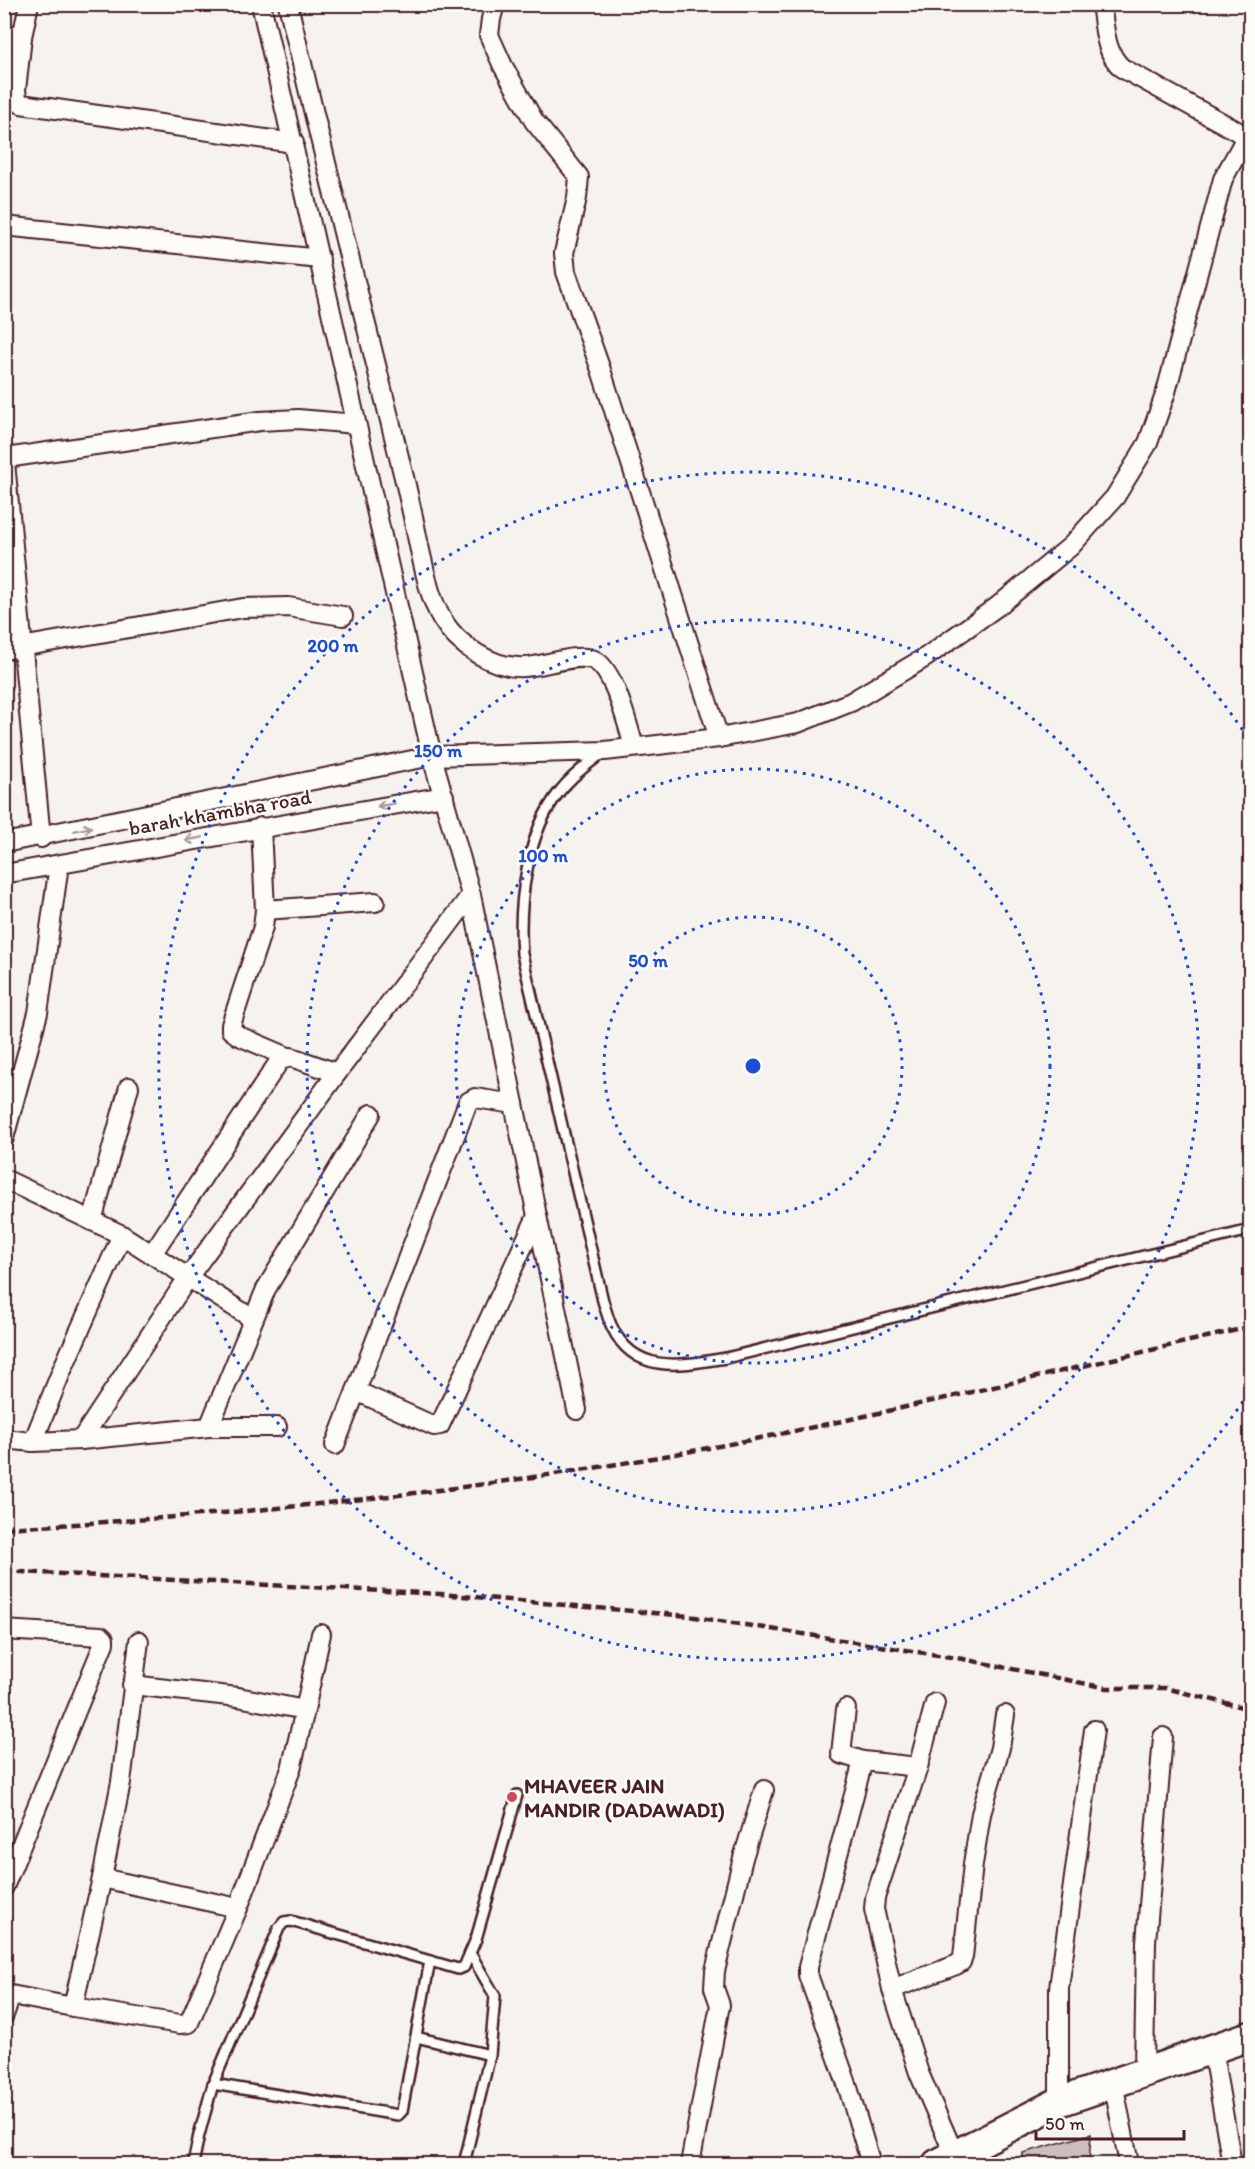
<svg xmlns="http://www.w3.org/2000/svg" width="1255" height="2169" font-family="Itim,sans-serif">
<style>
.building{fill:#cbbfbe;stroke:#4a1f2b;stroke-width:1.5}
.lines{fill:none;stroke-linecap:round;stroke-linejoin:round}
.service-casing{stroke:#4a1f2b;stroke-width:14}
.minor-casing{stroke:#4a1f2b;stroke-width:22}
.primary-casing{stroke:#4a1f2b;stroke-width:33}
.service{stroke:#fdfcf7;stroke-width:9}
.minor{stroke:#fdfcf7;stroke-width:18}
.primary{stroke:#fdfcf7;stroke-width:28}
.rail{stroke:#4a1f2b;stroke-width:4.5;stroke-dasharray:9 4.5;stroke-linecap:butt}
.oneway{stroke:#ac999b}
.ring{fill:none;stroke:#1d4ed8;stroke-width:3;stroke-dasharray:3 6}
.poi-dot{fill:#d1495b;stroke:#fdfcf7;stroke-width:2}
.labels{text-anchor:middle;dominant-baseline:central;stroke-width:5;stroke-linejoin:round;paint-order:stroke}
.street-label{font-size:21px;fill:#4a1f2b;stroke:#fdfcf7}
.poi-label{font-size:21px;font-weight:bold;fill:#4a1f2b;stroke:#fdfcf7;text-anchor:start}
.centre{fill:#1d4ed8;stroke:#fdfcf7;stroke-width:3}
.ring-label{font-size:18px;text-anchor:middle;font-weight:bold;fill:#1d4ed8;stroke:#fdfcf7;stroke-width:5;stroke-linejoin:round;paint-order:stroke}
</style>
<rect width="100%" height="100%" fill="#f6f3ef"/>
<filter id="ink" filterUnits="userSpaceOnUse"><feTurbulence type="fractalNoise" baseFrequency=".0167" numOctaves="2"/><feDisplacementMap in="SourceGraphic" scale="12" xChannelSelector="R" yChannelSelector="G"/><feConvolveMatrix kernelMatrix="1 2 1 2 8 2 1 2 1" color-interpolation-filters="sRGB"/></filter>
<g filter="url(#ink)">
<!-- building -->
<polygon class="building" points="1091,2134 1089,2164 1023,2164 1023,2153"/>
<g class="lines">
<defs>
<g id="service">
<path d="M601 754C586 765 571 777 560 791 527 831 518 904 522 954L603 1301C606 1310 608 1319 612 1327 635 1376 683 1365 726 1358L1250 1230"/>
<polyline points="470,1953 495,1996 490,2055"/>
<polyline points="416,2037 490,2055 464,2164"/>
<polyline points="213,2084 398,2115 402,2111 430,1961"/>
<polyline points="193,2164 199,2135 213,2084 279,1928 284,1922 291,1921 458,1969 464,1967 476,1939 517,1795"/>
</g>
<g id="minor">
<polyline points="261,4 432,756 471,895 577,1410"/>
<path d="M288 4C323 155 361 304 398 453 406 484 413 515 419 546 425 571 429 597 442 619 458 646 493 669 525 667 543 667 580 651 596 661 615 673 628 726 634 747"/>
<polyline points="495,4 491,19 489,35 503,66 534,121 579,177 577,198 564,253 566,272 601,370 719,738"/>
<path d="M1101 4C1105 27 1104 52 1122 68L1246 136"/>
<polyline points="4,33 22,37 29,4"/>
<polyline points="22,37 16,90 17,99 21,104 294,143"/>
<polyline points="4,226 320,259"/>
<polyline points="4,452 41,838"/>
<polyline points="6,458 260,421 298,419 356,424"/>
<polyline points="4,650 243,608 288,607 343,616"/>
<polyline points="261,827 265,910 263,927 231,1025 231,1030 239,1036 288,1057"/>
<polyline points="4,843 432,756 605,751 719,738 798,723 851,702 926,657 998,606 1071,546 1115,497 1148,443 1166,392 1223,179 1250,130"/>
<polyline points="4,874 444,796"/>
<polyline points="265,910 375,902"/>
<polyline points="371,1114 266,1289 209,1427 81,1440 189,1276 337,1073 471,895"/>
<polyline points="4,1138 38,1013 59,865"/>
<polyline points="4,1179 122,1235 62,1370 33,1442"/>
<polyline points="92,1221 129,1087"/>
<polyline points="122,1235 253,1319"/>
<polyline points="152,1254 280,1060 291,1057 337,1073"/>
<polyline points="356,1391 434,1426 440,1425 537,1216"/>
<polyline points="209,1427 277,1427"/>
<polyline points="4,1439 33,1442 81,1440"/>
<polyline points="335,1445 468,1102 475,1098 514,1104"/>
<polyline points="4,1630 101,1636 104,1639 104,1643 4,1887"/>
<polyline points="132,1685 238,1697 305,1710 291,1769 238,1908"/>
<polyline points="935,1703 918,1767 875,1898 874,1909 892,1989 956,1965 961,1962 963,1957 973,1864 981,1814 1000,1748 1005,1715"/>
<polyline points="846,1709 841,1754 863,1761 918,1767"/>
<polyline points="305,1710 321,1634"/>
<polyline points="863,1761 808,1967 808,1975 846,2081 871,2164"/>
<polyline points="892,1989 919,2073 955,2156"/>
<polyline points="73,2007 180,2024 189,2023 238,1908 102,1878"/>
<polyline points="4,2015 11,1995 73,2007 102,1878 121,1782 139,1641"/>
<polyline points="1212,2048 1232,2164"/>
<polyline points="1144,2071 1146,1942 1163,1737"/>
<polyline points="1113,2082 1129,2164"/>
<polyline points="1059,2102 1059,1988 1094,1730"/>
<polyline points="690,2164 720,2005 714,1988 715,1971 743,1858 764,1790"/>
</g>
<polyline id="primary" points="937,2164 1059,2102 1250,2036"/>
</defs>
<!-- service casing -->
<use href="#service" class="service-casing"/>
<!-- minor casing -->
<use href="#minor" class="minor-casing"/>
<!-- primary casing -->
<use href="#primary" class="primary-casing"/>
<!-- service -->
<use href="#service" class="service"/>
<!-- minor -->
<use href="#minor" class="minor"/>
<!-- primary -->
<use href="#primary" class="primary"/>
<!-- rail -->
<g class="rail">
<path d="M4 1528C256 1515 508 1488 755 1439 921 1406 1085 1365 1250 1327"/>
<polyline points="4,1571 441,1594 688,1616 963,1659 1107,1688 1165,1688 1250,1709"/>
</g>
</g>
<!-- one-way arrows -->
<defs><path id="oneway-shaft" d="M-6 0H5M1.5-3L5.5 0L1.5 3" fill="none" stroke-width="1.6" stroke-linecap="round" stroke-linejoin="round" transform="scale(1.5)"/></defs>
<g class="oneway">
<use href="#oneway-shaft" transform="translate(386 805) rotate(170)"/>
<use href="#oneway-shaft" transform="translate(83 829) rotate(-12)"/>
<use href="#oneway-shaft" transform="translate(194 839) rotate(169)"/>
</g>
</g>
<!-- distance rings -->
<g class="ring">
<circle cx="753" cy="1066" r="149"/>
<circle cx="753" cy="1066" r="297"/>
<circle cx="753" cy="1066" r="446"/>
<path d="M1248 1394A594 594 0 1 1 1248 738"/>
</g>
<!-- markers -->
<circle class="poi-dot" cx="512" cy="1797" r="6"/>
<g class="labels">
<!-- street labels -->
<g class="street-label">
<text transform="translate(220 812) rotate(-10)">barah khambha road</text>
</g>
<!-- poi labels -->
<g class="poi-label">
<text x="524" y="1785">MHAVEER JAIN<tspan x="524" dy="24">MANDIR (DADAWADI)</tspan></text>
</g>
</g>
<circle cx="753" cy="1066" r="9" class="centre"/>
<g class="ring-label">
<text x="333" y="652">200 m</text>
<text x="438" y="757">150 m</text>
<text x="543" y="862">100 m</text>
<text x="648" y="967">50 m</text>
</g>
<!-- margin -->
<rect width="1255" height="2169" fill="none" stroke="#fdfcf7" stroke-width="24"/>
<rect x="12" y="12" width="1231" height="2145" fill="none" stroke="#4a1f2b" stroke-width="2" filter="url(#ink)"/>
<!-- scale -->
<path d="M1036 2130v9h148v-9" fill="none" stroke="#4a1f2b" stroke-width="3"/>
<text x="1045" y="2130" font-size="18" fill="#4a1f2b" stroke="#fdfcf7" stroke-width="4.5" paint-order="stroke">50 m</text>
</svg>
